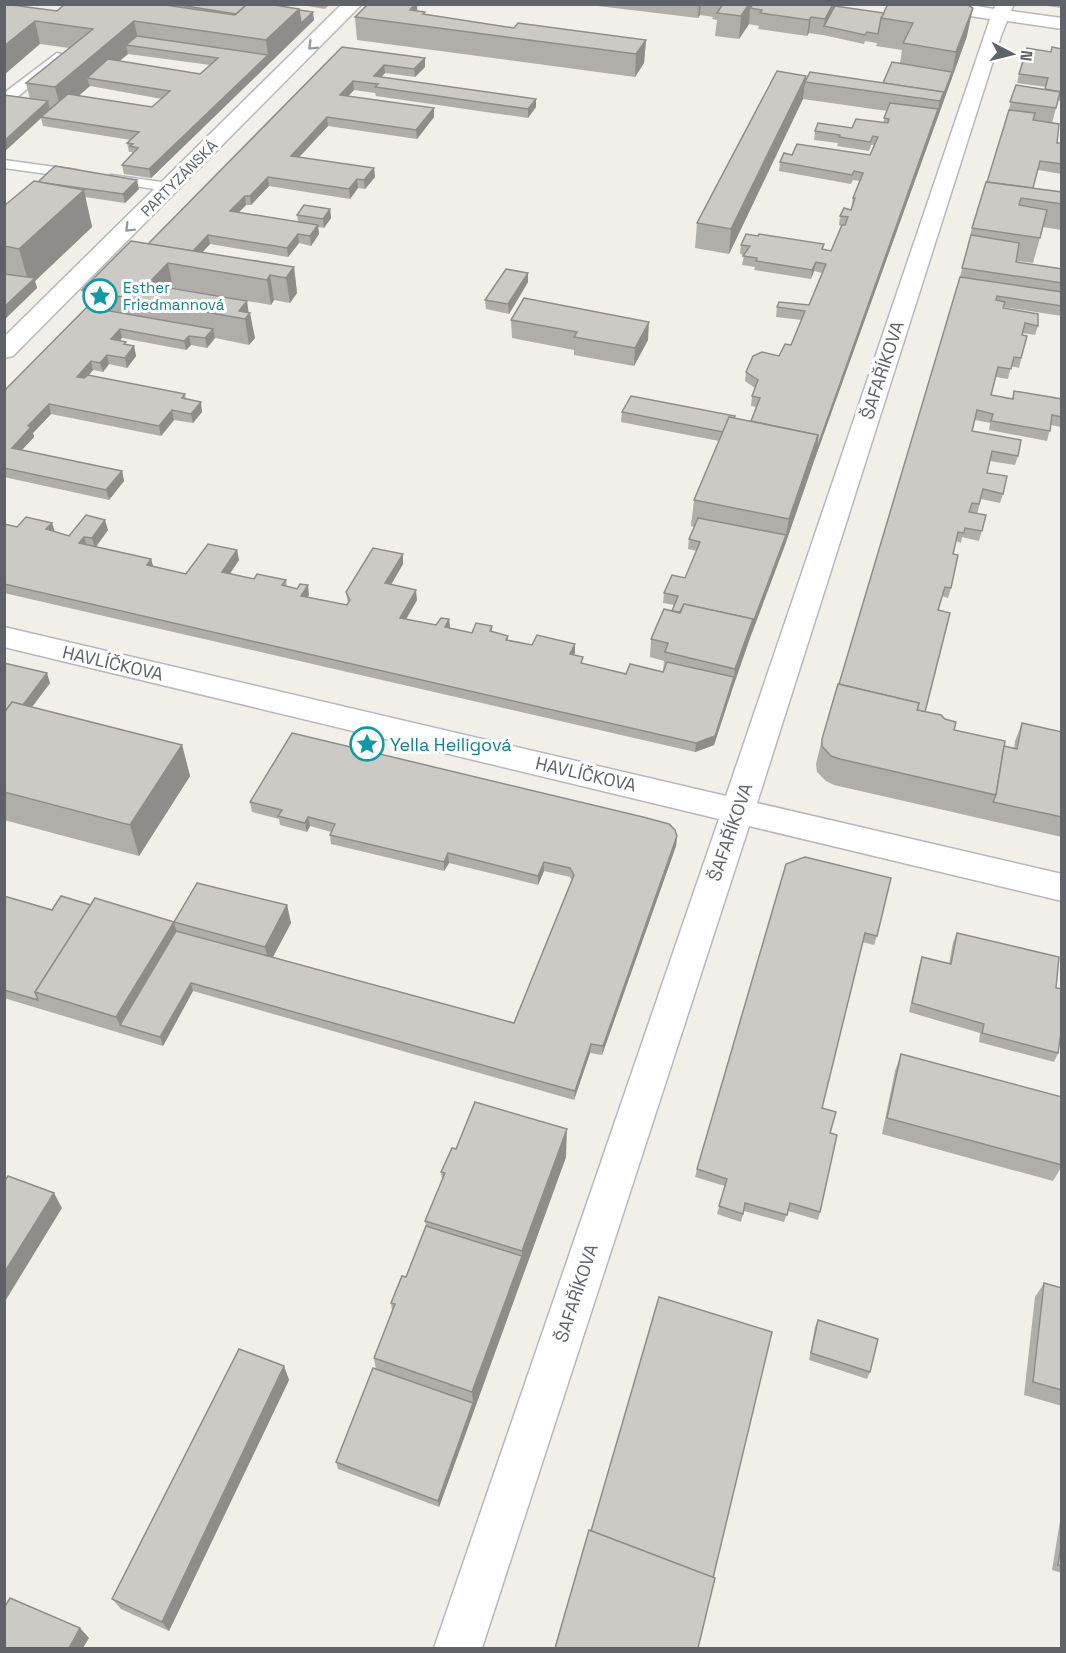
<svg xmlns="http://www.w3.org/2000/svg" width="1066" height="1653" font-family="'Space Grotesk',sans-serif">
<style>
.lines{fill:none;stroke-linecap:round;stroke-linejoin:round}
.service-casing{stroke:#b5b8bc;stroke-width:3}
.minor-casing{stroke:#b5b8bc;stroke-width:3}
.service{fill:#fff;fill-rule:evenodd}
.minor{fill:#fff;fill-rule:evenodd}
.wall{fill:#afaea9;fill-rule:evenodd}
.shaded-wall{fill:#8f8d8a}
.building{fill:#cccac5;stroke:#8f8d8a;stroke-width:1.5}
.oneway{stroke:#979a9d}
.labels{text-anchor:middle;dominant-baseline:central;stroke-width:6;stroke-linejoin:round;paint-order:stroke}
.far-street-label{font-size:15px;fill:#5f6368;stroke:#fff}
.far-culture-label{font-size:15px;fill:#0d838f;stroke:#fff;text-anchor:start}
.street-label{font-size:18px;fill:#5f6368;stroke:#fff}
.culture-label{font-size:18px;fill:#0d838f;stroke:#fff;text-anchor:start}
</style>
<rect width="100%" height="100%" fill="#f1efe8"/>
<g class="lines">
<defs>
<g id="service">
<polygon points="57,53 61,54 61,60 14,100 4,101 4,93"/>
<polygon points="4,160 77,170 84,174 77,178 4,168"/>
<polygon points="111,175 169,183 176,187 169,191 106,182 104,179"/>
</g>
<g id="minor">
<polygon points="342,4 362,4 13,356 4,358 4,337"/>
<polygon points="915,4 965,4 994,9 996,4 1014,4 1011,11 1062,18 1062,29 1007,21 1001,36 757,803 1062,874 1062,901 749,826 482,1648 434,1648 719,819 4,647 4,627 726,796 990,19 924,9"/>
</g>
</defs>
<!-- service casing -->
<use href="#service" class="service-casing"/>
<!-- minor casing -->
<use href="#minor" class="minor-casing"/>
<!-- service -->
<use href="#service" class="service"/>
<!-- minor -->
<use href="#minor" class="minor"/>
</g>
<!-- wall -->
<g class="wall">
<path d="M4 4 57 11 173 7 172 5 299 10 314 20 151 178 124 174 122 165 132 154V152H129L127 143 131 140 43 126 41 118 4 152 30 99 26 83 69 48 40 44ZM128 54 210 65 200 74 119 61ZM90 86 162 99 152 107 78 96Z"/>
<polygon points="302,4 330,4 325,9 302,5"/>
<polygon points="368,4 417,4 417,11 425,15 514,28 646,40 644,63 635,77 357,40 355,17"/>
<polygon points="581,4 836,4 835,6 884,13 967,36 814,461 785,545 750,638 733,687 714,745 695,752 4,593 4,524 17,527 52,523 54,531 69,536 108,530 96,547 151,559 153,566 186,574 237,550 239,560 230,574 254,579 286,580 287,586 309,595 308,597 347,605 348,604 346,592 403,554 403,564 391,585 417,600 406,619 436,625 449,619 450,628 472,633 492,626 492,632 508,636 508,640 532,645 575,644 574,655 583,664 626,674 663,672 664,661 650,657 651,639 672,611 674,605 663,603 664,593 685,578 697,551 688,549 689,539 694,527 691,526 694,500 719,441 621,422 622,412 735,418 751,421 756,407 751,406 752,396 755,388 745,381 746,372 779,356 791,345 802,320 776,317 777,307 809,305 822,273 814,271 811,279 754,270 755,267 742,265 744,255 740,254 741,245 831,251 841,226 839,225 840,216 851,210 853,198 860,181 853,180 851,184 779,171 780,162 792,155 870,155 874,145 871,145 869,151 837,146 838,143 814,140 815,131 852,128 883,123 887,111 803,99 805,82 883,83 900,63 902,50 876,46 877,43 865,41 864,44 823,35 822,35 809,33 807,36 758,29 759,26 749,24 739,39 715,36 717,20 712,19 713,17 700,15 698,18"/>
<polygon points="1044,4 1062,4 1062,8 1047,6"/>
<polygon points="342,47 425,67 415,77 385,73 381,77 536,99 536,107 528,118 376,96 375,93 354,90 348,96 434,117 417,139 328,126 299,157 374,168 375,177 365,189 358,188 350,199 269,186 251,205 246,205 239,212 298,222 297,215 330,209 331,218 324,228 318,227 319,234 311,246 299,243 288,257 210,244 202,253 294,267 297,293 290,303 274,300 271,305 173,288 248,312 255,338 249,345 215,338 207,348 191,345 186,350 122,338 120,340 127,345 134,346 136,356 127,368 109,364 103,372 93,370 89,375 185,394 186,399 202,412 193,423 174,420 161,436 51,414 33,433 34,437 22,450 122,471 124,481 109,500 4,477 4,391 87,307 82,290 148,244"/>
<polygon points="1062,49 1062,101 1058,101 1052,123 1057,143 1062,143 1062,174 1038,170 1033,188 1062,192 1062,230 1043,227 1033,263 1017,261 1016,262 1062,269 1062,316 1003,307 1003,308 1038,326 1035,335 1022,333 1022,335 1027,336 1019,368 1011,366 1008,379 996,377 991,395 1012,399 1014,391 1062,399 1062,425 1061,427 1051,425 1047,441 989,430 990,423 975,420 972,431 1018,456 1015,465 990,461 987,473 1003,494 1000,503 981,499 977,514 986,515 979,541 962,537 961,543 956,541 953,554 951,588 948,598 942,596 938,610 925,712 954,730 1004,746 1014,748 1015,741 1022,723 1062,732 1062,837 834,785 826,781 817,772 816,764 822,739 839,684 960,277 972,228 987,182 1016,85 1045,89 1046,87 1017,83 1019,74 1051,52"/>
<polygon points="806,76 803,99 729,254 695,248 697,223"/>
<polygon points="34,181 139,189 125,203 85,197 92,227 35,281 37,288 4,320 4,206"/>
<polygon points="528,282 509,314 486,309 485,300"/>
<polygon points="511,320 648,340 634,366 574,355 574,350 512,338"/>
<polygon points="4,663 50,683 32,707 182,745 190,776 139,856 4,820"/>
<polygon points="250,802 677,836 676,846 602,1055 590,1053 574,1100 193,991 163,1046 4,998 4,896 52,910 91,905 174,922 287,905 291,923 273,957 514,1023 572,881 570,877 544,871 538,885 449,863 444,871 331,844 330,835 331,832 310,826 307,832 280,825 279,819 252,812"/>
<polygon points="786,864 877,936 874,945 862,942 822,1108 830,1133 820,1212 818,1220 788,1211 784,1222 744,1211 741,1222 717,1214 725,1186 695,1177 697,1169"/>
<polygon points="957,933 1056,988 1058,1053 1054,1062 979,1042 980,1033 909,1012 919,966 922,957 949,964 953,942"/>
<polygon points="901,1054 1062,1166 1053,1181 882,1134 895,1071"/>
<polygon points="456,1149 566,1157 439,1507 338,1469 336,1462 376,1370 374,1358 392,1311 391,1303 406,1277 426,1226 425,1221 442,1180 441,1172"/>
<polygon points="1044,1283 1062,1288 1062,1406 1024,1395 1035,1297"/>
<polygon points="818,1320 870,1372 867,1379 809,1360 815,1327"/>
<polygon points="284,1366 289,1380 169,1631 121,1609 112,1599"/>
<polygon points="1062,1509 1062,1573 1052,1570"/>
</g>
<!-- shaded-wall -->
<g class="shaded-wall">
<polygon points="415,4 417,4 418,25 410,10"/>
<polygon points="699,4 701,4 700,15 698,18"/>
<polygon points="749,4 761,4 750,8 749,24 739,39 741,16"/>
<polygon points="833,4 836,4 834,15 824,26 822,35 825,19"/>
<polygon points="973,8 967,36 814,461 785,545 750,638 733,687 714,745 695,752 696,743 734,677 735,669 753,619 786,535 789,519 818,435 938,109 940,101 952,72 956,52"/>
<polygon points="299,9 301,23 313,12 314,20 151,178 149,169 268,55 266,40"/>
<polygon points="811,17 809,33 807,36 809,20"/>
<polygon points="35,21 40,44 4,75 4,46"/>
<polygon points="134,21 139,44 126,45 128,54 98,79 87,78 90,86 61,111 55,87"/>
<polygon points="646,40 644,63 635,77 636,54"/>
<polygon points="425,58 425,67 415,77 414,69"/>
<polygon points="384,65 385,73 375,85 374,76"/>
<polygon points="806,76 803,99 729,254 731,229"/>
<polygon points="353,81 354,90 341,104 340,95"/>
<polygon points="536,99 536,107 528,118 528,109"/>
<polygon points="48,101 50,110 4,152 4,141"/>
<polygon points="434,108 434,117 417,139 416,130"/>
<polygon points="327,117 328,126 292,165 291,156"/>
<polygon points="374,168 375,177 365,189 364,180"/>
<polygon points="268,177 269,186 251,205 250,196"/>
<polygon points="357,179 358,188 350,199 349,189"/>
<polygon points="137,180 139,189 125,203 123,194"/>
<polygon points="84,190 92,227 35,281 37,288 4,320 4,307 29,284 19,249"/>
<polygon points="245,196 246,205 231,220 230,211"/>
<polygon points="330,209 331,218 324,228 323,219"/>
<polygon points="318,225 319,234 311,246 310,236"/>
<polygon points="298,234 299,243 288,257 287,248"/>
<polygon points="208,235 210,244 189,266 181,264"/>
<polygon points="816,262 814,271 811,279 812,270"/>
<polygon points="168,263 173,288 158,303 139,293"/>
<polygon points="294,267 297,293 290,303 286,278"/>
<polygon points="528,273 528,282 509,314 508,304"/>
<polygon points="270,275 274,300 271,305 267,280"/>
<polygon points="247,301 249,315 250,313 255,338 249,345 245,319 239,311"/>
<polygon points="649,322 648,340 634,366 635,348"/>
<polygon points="120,329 122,338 114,348 111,339"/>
<polygon points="213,329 215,338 207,348 205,338"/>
<polygon points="189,336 191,345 186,350 184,341"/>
<polygon points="134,346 136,356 127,368 125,358"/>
<polygon points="107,355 109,364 103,372 100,363"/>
<polygon points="91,361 93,370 79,386 77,377"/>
<polygon points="201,402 202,412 193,423 191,414"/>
<polygon points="49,404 51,414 33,433 34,437 15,457 12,448 28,426"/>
<polygon points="172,410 174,420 161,436 159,426"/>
<polygon points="122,471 124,481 109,500 106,490"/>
<polygon points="105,520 108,530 95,548 92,538"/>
<polygon points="52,523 55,532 46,529"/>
<polygon points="84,537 87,547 79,543"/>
<polygon points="237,550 239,560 224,582 222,572"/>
<polygon points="403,554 403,564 386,593 385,583"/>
<polygon points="151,559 154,569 147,565"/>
<polygon points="308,585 309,595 303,605 301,596"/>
<polygon points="416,590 417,600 401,628 400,618"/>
<polygon points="449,619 450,629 445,627"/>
<polygon points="575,644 575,653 570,664 570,654"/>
<polygon points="47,673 50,683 4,744 4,730"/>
<polygon points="182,745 190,776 139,856 130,825"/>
<polygon points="308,817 310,826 307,832 305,823"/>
<polygon points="677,836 676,846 602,1055 603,1046"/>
<polygon points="448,853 449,863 444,871 444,862"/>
<polygon points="544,862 544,871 538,885 538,876"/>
<polygon points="287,905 291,923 269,964 265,947"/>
<polygon points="174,922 179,940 120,1025 116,1017"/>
<polygon points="191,983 193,991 163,1046 160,1037"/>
<polygon points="591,1044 590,1053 574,1100 575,1091"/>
<polygon points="567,1129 566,1157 439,1507 438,1501 473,1403 472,1392 522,1256 522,1251"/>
<polygon points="54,1193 62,1208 4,1303 4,1273"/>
<polygon points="284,1366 289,1380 169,1631 162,1622"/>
<polygon points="80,1628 89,1638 83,1648 69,1648"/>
</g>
<!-- building -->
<g class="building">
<polygon points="4,4 57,11 65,4 158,4 235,15 247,4 268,4 299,9 266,40 134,21 55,87 26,83 93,29 35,21 4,46"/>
<polygon points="173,4 247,4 236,14"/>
<polygon points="368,4 415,4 410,10 425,12 423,14 514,28 518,23 646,40 636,54 355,17"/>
<polygon points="723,4 749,4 741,16 717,13"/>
<polygon points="753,4 833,4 825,19 811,17 809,20 760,13 762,10 750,8"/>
<polygon points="888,4 966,4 973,8 956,52 903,43 913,23 881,18"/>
<polygon points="835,6 884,13 881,18 878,34 867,32 865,35 824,26"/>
<polygon points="299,10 313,12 301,23"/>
<polygon points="137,36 268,55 149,169 122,165 138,148 130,146 133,144 127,143 139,132 41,117 68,94 152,107 170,91 87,78 108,59 200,74 218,58 126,45"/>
<polygon points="342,47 425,58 414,69 384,65 374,76 536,99 528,109 375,87 378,84 353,81 340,95 434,108 416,130 327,117 291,156 374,168 364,180 357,179 349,189 268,177 250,196 245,196 230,211 318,225 310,236 298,234 287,248 208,235 193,251 148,244"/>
<polygon points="1052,47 1062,49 1062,92 1045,89 1048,78 1019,74 1027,48 1051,52"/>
<polygon points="892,62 952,72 942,99 944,92 883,83"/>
<polygon points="777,71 806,76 731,229 697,223"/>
<polygon points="810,72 944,92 940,101 805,82"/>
<polygon points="1016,85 1060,92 1056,108 1010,102"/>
<polygon points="4,95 48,101 4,141"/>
<polygon points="890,103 938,109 816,451 818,435 751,421 760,398 752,396 758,380 746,372 753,356 762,352 779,356 785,344 791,345 805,311 777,307 779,302 809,305 826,264 816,262 812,270 756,261 757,258 743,256 750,246 741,245 746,234 758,236 759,234 824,244 822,249 831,251 842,225 845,225 848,217 840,216 844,208 851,210 855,198 853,198 863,173 854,171 852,175 780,162 784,153 792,155 797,144 870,155 878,137 873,136 870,142 839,137 840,135 815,131 818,123 852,128 856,119 888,123 889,119 884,118"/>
<polygon points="1009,110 1035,113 1033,120 1059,124 1057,143 1062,143 1062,164 1040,161 1033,188 987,182"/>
<polygon points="55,166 137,180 123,194 38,182"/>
<polygon points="34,181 84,190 19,249 4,246 4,206"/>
<polygon points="986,182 1062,192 1062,204 1021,198 1019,205 1047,210 1040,238 972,228"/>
<polygon points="304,205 330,209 323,219 297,215"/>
<polygon points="971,235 1019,243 1016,262 1062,269 1062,283 962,268"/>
<polygon points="131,241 294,267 286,278 270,275 267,280 168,263 139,293 151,295 158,286 247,301 239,311 250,313 245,319 82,290"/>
<polygon points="506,269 528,273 508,304 485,300"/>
<polygon points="4,274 35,278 4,307"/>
<polygon points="960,277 1062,292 1062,306 997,296 996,300 1005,302 1003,308 1038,314 1038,326 1025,323 1022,335 1027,336 1021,358 1014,357 1011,369 998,367 991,395 1013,399 1014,391 1062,399 1062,417 1052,415 1050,431 991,421 993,414 977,410 972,431 1021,440 1018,456 992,451 987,473 1007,476 1003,494 983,489 979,504 972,503 969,512 986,515 982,531 965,528 964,533 958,532 953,554 958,555 951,588 945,587 938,610 950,613 925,712 917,710 919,703 839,684"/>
<polygon points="524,298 649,322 635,348 574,337 577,332 511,320"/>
<polygon points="87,307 213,329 205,338 189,336 184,341 120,329 111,339 126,342 124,344 134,346 125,358 107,355 100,363 91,361 77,377 84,378 88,375 185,394 182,398 201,402 191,414 172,410 159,426 49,404 28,426 31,427 12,448 122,471 106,490 4,468 4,391"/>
<polygon points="631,396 735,416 734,418 729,417 723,432 622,412"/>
<polygon points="729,417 818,435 789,519 694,500"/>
<polygon points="86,515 105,520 92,538 84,537 79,543 151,559 147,565 186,574 208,544 237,550 222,572 254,579 257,574 286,580 282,585 297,589 300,584 308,585 301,596 347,605 350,600 346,592 373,548 403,554 385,583 416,590 400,618 436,625 441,618 449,619 445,627 472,633 476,623 492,626 490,631 508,636 506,640 532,645 537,635 575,644 570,654 583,657 581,663 626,674 630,664 663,672 667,662 734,677 715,736 696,743 4,584 4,524 17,527 26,517 52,523 46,529 69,536"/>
<polygon points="698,518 786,535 751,628 753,619 684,604 680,612 672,611 678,596 664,593 672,575 685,578 700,542 689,539"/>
<polygon points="684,604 753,619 735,669 665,652 668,643 651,639 664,609 680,613"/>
<polygon points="4,663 47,673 23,705 12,702 4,713"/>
<polygon points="838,684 919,703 917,710 941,715 945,719 956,722 954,730 1005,741 996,795 840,759 831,756 822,746 822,739"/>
<polygon points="12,702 182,745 130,825 4,792 4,713"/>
<polygon points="1022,723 1062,732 1062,817 993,802 996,795 1004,746 1017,749"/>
<polygon points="292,733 643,817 669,824 675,830 677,836 603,1046 591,1044 575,1091 191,983 160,1037 120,1025 176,931 514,1023 574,875 570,868 544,862 538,876 448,853 444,862 330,835 335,824 308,817 305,823 278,816 282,810 250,802"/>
<polygon points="805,857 891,878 877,936 865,933 822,1108 836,1112 830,1133 837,1135 820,1212 790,1203 787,1215 745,1203 743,1214 719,1206 727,1179 697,1169 786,864"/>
<polygon points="197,883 287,905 265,947 174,922"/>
<polygon points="4,896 52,910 61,896 91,905 35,992 38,1000 4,990"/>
<polygon points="95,898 174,922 116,1017 35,992"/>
<polygon points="957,933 1059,957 1056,988 1062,989 1062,1026 1058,1053 982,1033 984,1024 912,1003 922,957 951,964"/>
<polygon points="901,1054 1062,1097 1062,1165 887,1118"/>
<polygon points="475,1102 567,1129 522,1251 425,1221 445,1173 441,1172 452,1148 456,1149"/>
<polygon points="8,1176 54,1193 4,1273 4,1182"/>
<polygon points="426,1226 522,1256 472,1392 374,1358 395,1304 391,1303 402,1276 406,1277"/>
<polygon points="1044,1283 1062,1288 1062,1390 1033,1382"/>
<polygon points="659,1297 772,1332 713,1578 591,1531"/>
<polygon points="818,1320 878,1339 870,1372 811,1353"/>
<polygon points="239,1349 284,1366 162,1622 112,1599"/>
<polygon points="373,1368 473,1403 438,1501 336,1462"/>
<polygon points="589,1530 715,1578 698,1648 555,1648"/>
<polygon points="1062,1540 1062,1566 1058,1565"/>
<polygon points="10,1598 80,1628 69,1648 4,1648 4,1608"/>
</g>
<!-- one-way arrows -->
<defs><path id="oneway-chevron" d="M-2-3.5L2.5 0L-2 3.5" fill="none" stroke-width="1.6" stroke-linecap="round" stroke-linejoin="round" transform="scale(1.5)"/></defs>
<g class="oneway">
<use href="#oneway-chevron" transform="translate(312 46) rotate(135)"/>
<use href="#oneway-chevron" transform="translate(129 228) rotate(135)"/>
</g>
<!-- icons -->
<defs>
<symbol id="sight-ring" viewBox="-11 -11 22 22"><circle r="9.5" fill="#fff" stroke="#0f9aa8" stroke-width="1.5"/><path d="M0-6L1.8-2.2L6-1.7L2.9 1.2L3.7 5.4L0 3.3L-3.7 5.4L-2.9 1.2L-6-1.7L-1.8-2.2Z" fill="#0f9aa8"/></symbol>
</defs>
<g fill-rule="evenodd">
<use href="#sight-ring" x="81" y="277" width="38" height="38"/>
<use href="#sight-ring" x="348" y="725" width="38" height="38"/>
</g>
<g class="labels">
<!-- far-street labels -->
<g class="far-street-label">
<text transform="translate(179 178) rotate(-45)">PARTYZÁNSKÁ</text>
</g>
<!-- far-culture labels -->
<g class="far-culture-label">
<text x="123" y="287">Esther<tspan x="123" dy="17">Friedmannová</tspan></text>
</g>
<!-- street labels -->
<g class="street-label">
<text transform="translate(882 370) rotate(-72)">ŠAFAŘÍKOVA</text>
<text transform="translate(113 663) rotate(13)">HAVLÍČKOVA</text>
<text transform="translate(586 774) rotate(13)">HAVLÍČKOVA</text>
<text transform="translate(730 832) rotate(-71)">ŠAFAŘÍKOVA</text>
<text transform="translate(576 1293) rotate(-72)">ŠAFAŘÍKOVA</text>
</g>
<!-- culture labels -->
<g class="culture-label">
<text x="390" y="744">Yella Heiligová</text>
</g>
</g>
<!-- border -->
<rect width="1066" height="1653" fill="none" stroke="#5f6368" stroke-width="12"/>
<!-- north arrow -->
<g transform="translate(1012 54) rotate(97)" stroke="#ffffff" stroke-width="4.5" paint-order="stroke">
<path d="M0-4.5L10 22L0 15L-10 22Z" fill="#5f6368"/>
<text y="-9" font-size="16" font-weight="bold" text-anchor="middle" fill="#5f6368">N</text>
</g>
</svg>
